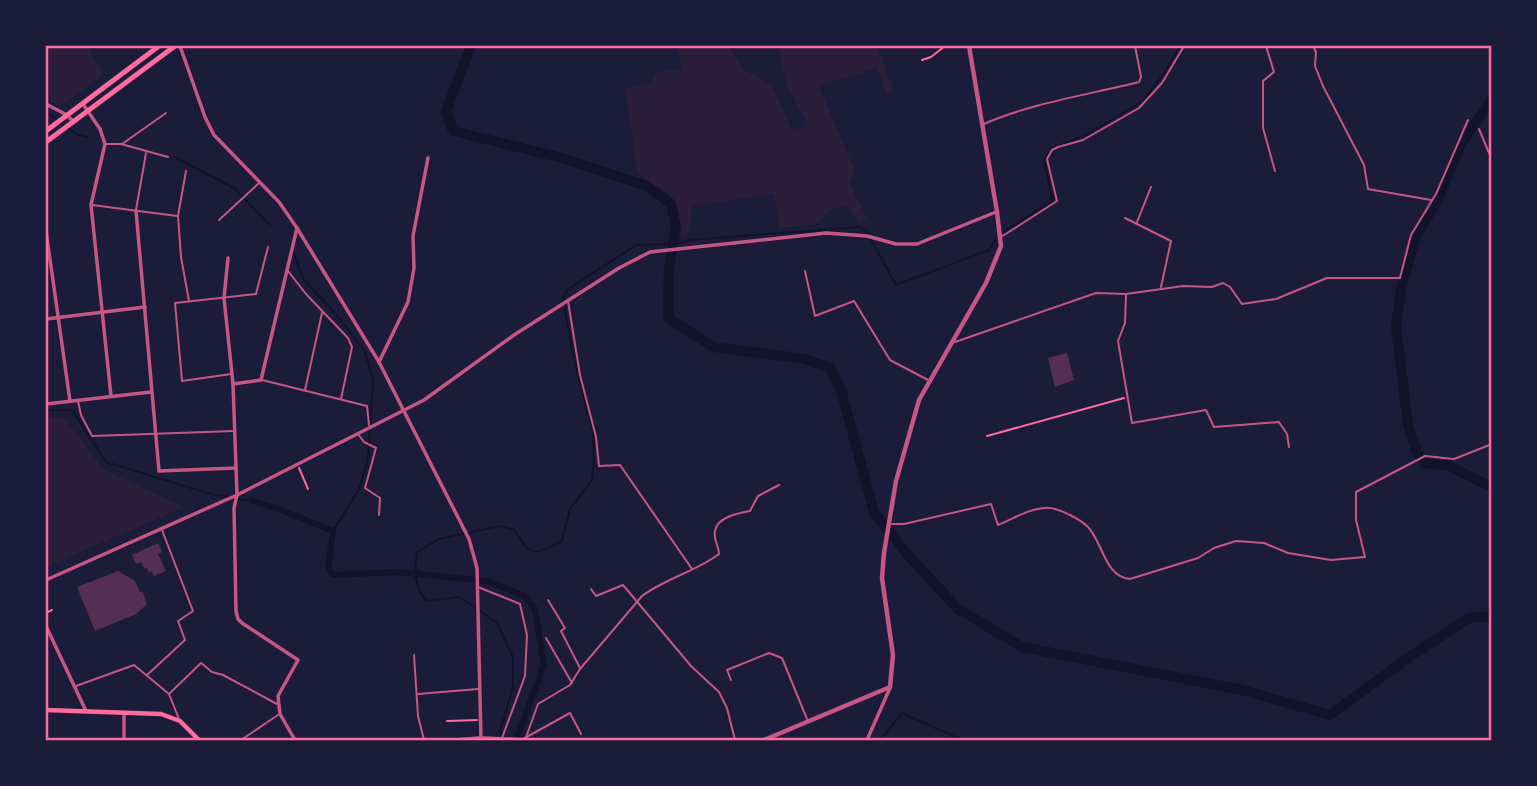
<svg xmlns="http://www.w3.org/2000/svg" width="1537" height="786" font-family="Roboto,sans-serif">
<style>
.green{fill:#2a1e3b}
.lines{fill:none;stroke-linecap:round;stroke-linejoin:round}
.stream{stroke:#12122b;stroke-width:2}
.canal{stroke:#12122b;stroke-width:6}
.river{stroke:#12122b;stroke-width:10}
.building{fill:#542f53}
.path{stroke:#ff6b9d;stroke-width:2}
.service{stroke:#c65784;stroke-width:2}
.minor{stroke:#c65784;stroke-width:3.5}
.tertiary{stroke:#c65784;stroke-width:4.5}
.secondary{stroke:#ff6b9d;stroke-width:4.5}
.primary{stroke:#ff6b9d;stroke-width:5}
.neatline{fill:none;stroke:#ff6b9d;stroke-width:2.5}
</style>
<rect width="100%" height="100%" fill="#1b1b3a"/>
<!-- green -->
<g class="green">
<polygon points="46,46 88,46 103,75 60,106 46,99"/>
<path d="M677 46H729L744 70 771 84 792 129 809 127 786 84 779 46H877L894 90 887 95 877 68 819 86 855 171 849 183 867 218 859 222 848 205 832 209 814 225 779 228 774 194 692 206 689 231 684 238 672 216 677 207C668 184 650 189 637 171L625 88 651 83 657 72 682 69Z"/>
<polygon points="46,416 65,419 104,470 184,507 46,567"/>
</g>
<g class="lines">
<!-- stream -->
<g class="stream">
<polyline points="46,111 64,125"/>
<polyline points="68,128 76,134 87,137"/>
<polyline points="174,157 234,188 270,225"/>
<polyline points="1002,233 1053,201 1044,161 1051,149 1086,135 1143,101 1166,71 1180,46"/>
<polyline points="293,252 304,280 336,314 365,352 373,380 368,460 358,491 333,531"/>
<polyline points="46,410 72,410 106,462 214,495 228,497"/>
<polyline points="237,499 253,501"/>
<path d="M504 740 500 731 513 686V657L497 623 460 597 427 601C413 586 415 571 417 552L439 539 501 526 514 530 526 547 535 552 547 549 562 541 570 509 592 480 594 463 593 432 573 355 563 298 567 290 636 245 673 244 690 240 861 227 867 232 896 285 989 250 997 237"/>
<polyline points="880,740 902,713 962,740"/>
</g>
<!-- canal -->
<polyline class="canal" points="253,501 276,508 333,531 328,567 333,575 398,572 487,581 525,596 535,609 544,665 516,740"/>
<!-- river -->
<g class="river">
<polyline points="471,46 446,111 453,131 562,158 647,186 671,204 676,226 669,267 668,318 714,347 804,359 830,368 841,390 874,512 908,555 958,609 1022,647 1242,690 1330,715 1412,655 1469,618 1492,616"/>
<polyline points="1418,455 1408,425 1396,326 1401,289 1416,236 1436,203 1462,142 1492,99"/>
<polyline points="1424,463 1447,465 1492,487"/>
</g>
</g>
<!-- building -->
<g class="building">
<polygon points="1067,353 1074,380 1055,387 1048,358"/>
<polygon points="158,543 162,552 158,554 166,571 154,576 151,571 149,573 147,568 145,569 141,562 136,564 132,555"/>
<polygon points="118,571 135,581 140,592 143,592 147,604 136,614 95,631 77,587"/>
</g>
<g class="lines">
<!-- path -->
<g class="path">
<polyline points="922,60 931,57 945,46"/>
<polyline points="987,436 1124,398"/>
<polyline points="299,468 308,489"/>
<polyline points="46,613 52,610"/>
<polyline points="447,721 477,720"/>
</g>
<!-- service -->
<g class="service">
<polyline points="521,46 522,46"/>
<polyline points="1266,46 1274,72 1263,81 1263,128 1275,171"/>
<polyline points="1313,46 1316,52 1315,66 1323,86 1364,165 1368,189 1431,200"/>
<path d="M984 124C1032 103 1087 95 1139 82L1141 77 1135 46"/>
<polyline points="1479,129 1492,160"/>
<polyline points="106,144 121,144 168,157"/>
<polyline points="122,144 166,113"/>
<polyline points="186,171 178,216 181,257 189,301"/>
<polyline points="92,205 177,216"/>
<polyline points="136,210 146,153"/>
<polyline points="1125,218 1171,241 1161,287"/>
<polyline points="219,220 259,183"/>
<polyline points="1137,222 1151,187"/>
<polyline points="1001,237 1057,201 1047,159 1052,150 1058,147 1083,140 1139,108 1162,83 1184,46"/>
<polyline points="288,271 306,294 348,338 352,347 341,399"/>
<polyline points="805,271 815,316 854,301 890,360 928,380"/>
<polyline points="1126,295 1125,323 1118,341 1132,423 1206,410 1214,427 1279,422 1287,434 1289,447"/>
<polyline points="568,301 580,375 596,437 599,466 620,465 692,569"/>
<polyline points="955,342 1096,293 1126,294 1183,286 1212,287 1223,283 1230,287 1242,304 1276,299 1327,278 1400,278 1411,235 1436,194 1468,120"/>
<polyline points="231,374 182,381 175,303 256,294 268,247"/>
<polyline points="262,380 367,406 369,425"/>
<polyline points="305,390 322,313"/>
<polyline points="78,401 81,415 92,436 234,431"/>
<polyline points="358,434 364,442 376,448 365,488 380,498 379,515"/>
<path d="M892 524H904L991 504 998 525C1013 519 1028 509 1044 508 1053 507 1061 511 1070 515 1076 518 1083 522 1088 527 1103 543 1105 577 1130 579L1198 558 1214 548 1236 541 1264 543 1288 553 1331 560 1365 557 1356 520V492L1425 456 1454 459 1492 444"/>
<polyline points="478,587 520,604 527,635 525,676 502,738"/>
<polyline points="591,589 596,596 623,585 691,666 719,692 727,708 735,740"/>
<polyline points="548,600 565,628 561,631 580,668"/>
<polyline points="546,638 572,683"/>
<polyline points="414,655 418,716 424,740"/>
<polyline points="147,675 185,640 178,621 193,611 162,530"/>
<polyline points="731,680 727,670 769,653 782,658 807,719"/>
<polyline points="76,686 134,665 169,694 179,719"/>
<polyline points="170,693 201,663 212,672 223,675 277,704"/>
<polyline points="418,694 478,689"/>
<polyline points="241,740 278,715"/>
<polyline points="446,740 481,737 523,739 570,713 581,734"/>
<path d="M525 740 538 704 570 685 580 669 642 596C666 578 695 572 719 554 719 547 713 538 715 531 717 517 739 513 750 511L758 496 779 485"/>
</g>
<!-- minor -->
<g class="minor">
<polyline points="180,46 205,117 214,135 279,202 297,228 379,362 469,539 477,568 481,740"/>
<polyline points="46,104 67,115 73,121"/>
<polyline points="83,104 100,129 105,144 91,205 111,396"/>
<polyline points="136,211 159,471 236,468"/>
<polyline points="46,231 70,401"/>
<polyline points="228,258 224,298 233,384"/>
<polyline points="46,319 145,307"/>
<polyline points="379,362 408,302 414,268 413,236 428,158"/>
<polyline points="46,404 151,392"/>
<polyline points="46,580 237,495 424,400 514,335 619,268 650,252 826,233 867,236 896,244 917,244 996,212"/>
<polyline points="46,626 86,711"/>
<polyline points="124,713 124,740"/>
<polyline points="295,740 280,714 278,696 298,660 242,623 238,619 236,611 234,508 237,495 233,384 261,380 297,228"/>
<polyline points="867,740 890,688"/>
</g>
<!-- tertiary -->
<polyline class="tertiary" points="764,740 890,687 893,655 882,578 884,553 896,481 919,400 986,283 1001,246 997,212 969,46"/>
<!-- secondary -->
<polyline class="secondary" points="46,710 161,714 180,721 199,740"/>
<!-- primary -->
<g class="primary">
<polyline points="46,131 159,46"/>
<polyline points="46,142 175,46"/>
</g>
</g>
<!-- border -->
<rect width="1537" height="786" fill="none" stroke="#1b1b3a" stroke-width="94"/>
<rect x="47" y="47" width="1443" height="692" class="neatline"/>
</svg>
